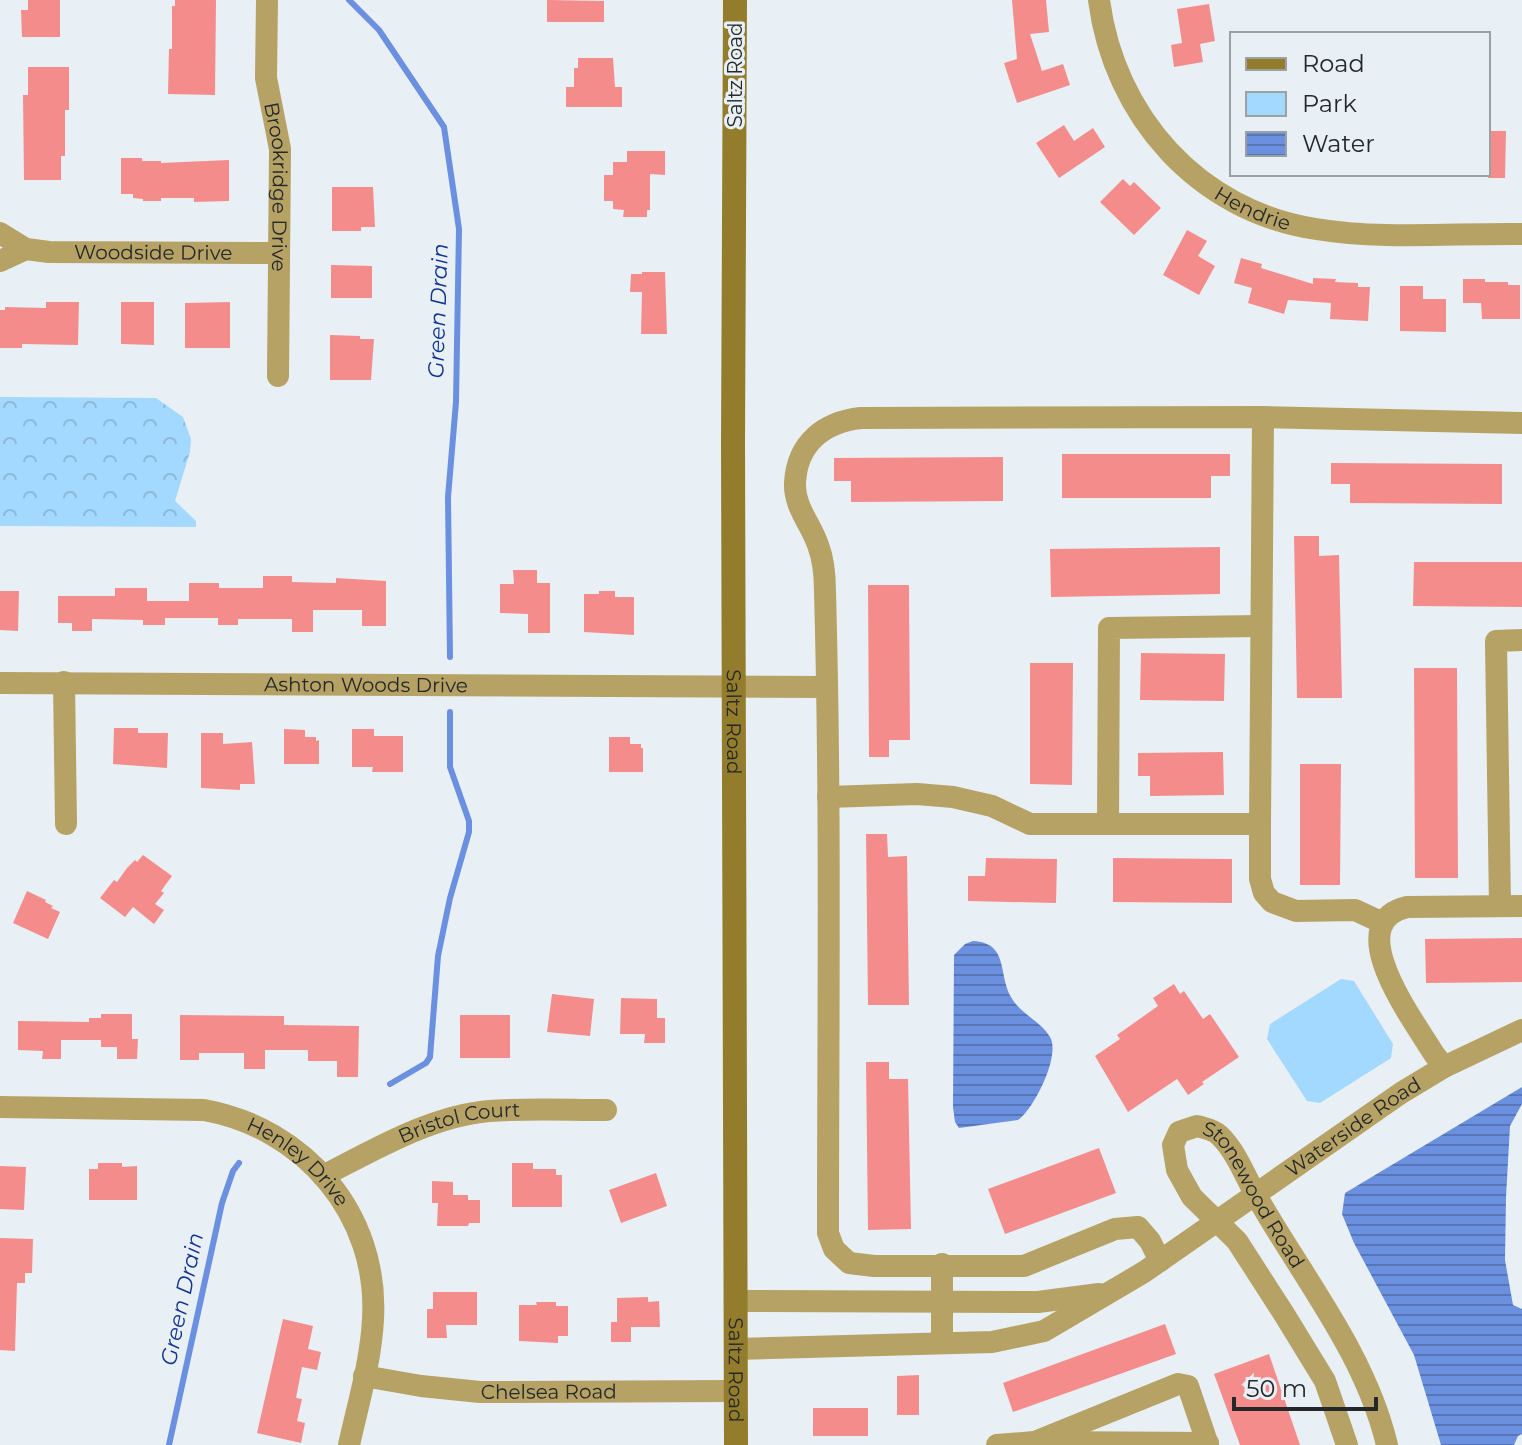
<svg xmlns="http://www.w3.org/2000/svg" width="1522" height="1445" font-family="Montserrat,sans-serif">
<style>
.forest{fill:url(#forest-crowns)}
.park{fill:#a3d8ff}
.water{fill:url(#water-rules)}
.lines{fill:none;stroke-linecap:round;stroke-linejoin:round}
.stream{stroke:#6b90e0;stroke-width:6}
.building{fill:#f48c8c}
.street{stroke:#b5a264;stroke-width:22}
.secondary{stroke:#937c2c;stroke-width:24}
.labels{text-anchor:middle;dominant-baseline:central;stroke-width:6;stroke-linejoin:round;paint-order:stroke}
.street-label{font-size:20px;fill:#25282a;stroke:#e8f0f5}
.water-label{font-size:22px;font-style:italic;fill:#123490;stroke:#e8f0f5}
</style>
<defs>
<pattern id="forest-crowns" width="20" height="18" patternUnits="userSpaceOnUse" patternTransform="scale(2)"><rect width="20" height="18" fill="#a3d8ff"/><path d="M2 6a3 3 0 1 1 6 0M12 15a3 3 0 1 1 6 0" fill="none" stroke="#8cb9db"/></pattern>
<pattern id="water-rules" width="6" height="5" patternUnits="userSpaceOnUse" patternTransform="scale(2)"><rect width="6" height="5" fill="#6b90e0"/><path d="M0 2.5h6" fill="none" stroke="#5876b6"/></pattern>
</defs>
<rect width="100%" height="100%" fill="#e8f0f5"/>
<!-- forest -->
<polygon class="forest" points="0,397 156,398 183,417 191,439 190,452 175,501 196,521 196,527 0,526"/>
<!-- park -->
<polygon class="park" points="1341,979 1354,981 1393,1044 1391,1058 1320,1103 1307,1101 1267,1039 1270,1024"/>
<!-- water -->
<g class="water">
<path d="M973 941C1009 943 998 974 1011 997 1020 1014 1041 1021 1050 1037 1061 1055 1034 1109 1018 1120L959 1128 955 1122 953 1107 954 955 965 944Z"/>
<polygon points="1522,1087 1522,1104 1510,1126 1506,1197 1505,1260 1513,1305 1522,1309 1522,1434 1518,1436 1514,1445 1441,1445 1414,1355 1354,1243 1342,1214 1345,1193"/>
</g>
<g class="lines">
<!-- stream -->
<g class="stream">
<polyline points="349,0 379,30 444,127 459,229 456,402 448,497 450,657"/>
<polyline points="390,1084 426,1063 430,1057 438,956 450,898 469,832 469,821 450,767 450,712"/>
<polyline points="169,1445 222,1203 233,1171 239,1163"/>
</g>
</g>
<!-- building -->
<g class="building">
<polygon points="28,0 60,0 60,37 22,37 21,10 28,10"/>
<polygon points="175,0 216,0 215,95 168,94 169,49 172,49 172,6 175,6"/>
<polygon points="547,0 604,1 604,22 547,22"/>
<polygon points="1012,0 1046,0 1049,32 1030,34 1042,71 1063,64 1070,85 1017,103 1004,63 1017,59"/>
<polygon points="1209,4 1215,41 1200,44 1203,62 1174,67 1171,45 1182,43 1177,9"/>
<polygon points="578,58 613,58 615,87 622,87 622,107 566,107 566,87 574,87 574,68 578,68"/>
<polygon points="28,67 69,67 69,110 65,110 65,156 61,156 61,180 24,180 23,95 28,95"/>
<polygon points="1064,125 1074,141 1093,128 1105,147 1059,178 1036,143"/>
<polygon points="1490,131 1506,131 1505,178 1488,178"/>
<polygon points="627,151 665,151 665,175 650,174 650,210 647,210 647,217 623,217 624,210 613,209 613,201 604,201 604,175 613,175 613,162 627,162"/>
<polygon points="121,158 142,158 142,161 161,161 161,163 229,160 229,201 194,202 194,198 161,198 161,201 143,201 143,199 133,198 133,194 121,194"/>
<polygon points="1123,179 1130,186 1134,182 1161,208 1134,235 1100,202"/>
<polygon points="332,187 373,187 375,227 361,227 361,231 332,231"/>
<polygon points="1187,230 1207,241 1198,256 1215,266 1199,295 1163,275"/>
<polygon points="1241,258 1262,264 1261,268 1313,284 1313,278 1336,279 1335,282 1358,283 1358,287 1370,287 1368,321 1330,319 1331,303 1288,300 1284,314 1248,303 1252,288 1234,283"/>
<polygon points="331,265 372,266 372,298 331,298"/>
<polygon points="642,272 665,272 667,334 641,334 642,292 630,292 631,274 642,274"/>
<polygon points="1463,279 1485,279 1485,282 1508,282 1508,285 1520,285 1520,319 1482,319 1481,303 1463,303"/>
<polygon points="1400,286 1423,286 1423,299 1446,299 1446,332 1400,331"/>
<polygon points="46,302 79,302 78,345 22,344 22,348 0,348 0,310 5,310 5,307 46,308"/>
<polygon points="121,302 154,302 154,345 121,344"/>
<polygon points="230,302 230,348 185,348 185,303"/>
<polygon points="330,335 360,336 360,339 374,339 371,380 330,380"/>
<polygon points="1062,454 1230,454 1230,476 1211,476 1211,498 1062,498"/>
<polygon points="1003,457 1003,501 851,502 851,481 834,481 834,458"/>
<polygon points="1331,463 1502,464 1502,504 1350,503 1350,484 1331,484"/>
<polygon points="1294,536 1319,536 1319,556 1339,555 1342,698 1297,698"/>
<polygon points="1220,547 1220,594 1051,597 1050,549"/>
<polygon points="1414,562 1522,562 1522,607 1413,606"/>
<polygon points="513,570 537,570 537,583 550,583 550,633 528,633 528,614 500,613 500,584 514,584"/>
<polygon points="263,576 292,576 292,582 336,583 336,578 386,581 386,626 362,626 362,610 313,610 313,632 292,632 292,619 238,619 238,625 218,625 218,618 165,618 165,625 143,625 143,620 92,619 92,631 72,631 72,623 58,623 58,596 115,596 115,588 147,588 147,601 189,601 189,583 219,583 219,588 263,588"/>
<polygon points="868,585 909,585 910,740 889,740 889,757 869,757"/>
<polygon points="0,591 19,591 18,631 0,630"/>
<polygon points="599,591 615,591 615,597 634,597 634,635 584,632 584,594 599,594"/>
<polygon points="1141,653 1225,654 1224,701 1140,700"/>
<polygon points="1030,663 1073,663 1072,785 1030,784"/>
<polygon points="1414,668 1457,668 1458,878 1415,878"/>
<polygon points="114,728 138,728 138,733 168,733 167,768 113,764"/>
<polygon points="284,729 305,730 305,737 316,737 316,741 319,740 319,764 284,764"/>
<polygon points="352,729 374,729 374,736 403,736 403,772 372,772 373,767 352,767"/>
<polygon points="201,733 223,733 223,744 252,742 255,784 240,784 240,790 201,788"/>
<polygon points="609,737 630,737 630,744 641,744 641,748 643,748 643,772 609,772"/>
<polygon points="1223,752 1224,795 1150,796 1150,776 1138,776 1138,753"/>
<polygon points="1300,764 1341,764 1340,885 1300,885"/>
<polygon points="866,834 887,834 888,857 907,856 909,1005 868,1005"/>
<polygon points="143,855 172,876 161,891 164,893 155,904 164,910 154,924 133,907 125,917 100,898 114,880 117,882 127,868 135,860 137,862"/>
<polygon points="986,858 1057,859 1056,903 968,901 968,876 985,876"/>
<polygon points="1113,858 1232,859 1232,903 1113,902"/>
<polygon points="27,891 46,900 45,902 53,906 51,908 60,912 48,939 13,923"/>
<polygon points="1522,938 1522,982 1426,983 1425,939"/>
<polygon points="1174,984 1180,994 1184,991 1203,1019 1210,1014 1239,1057 1202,1082 1204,1084 1188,1095 1177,1079 1128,1112 1095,1056 1120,1039 1117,1035 1158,1006 1153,998"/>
<polygon points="552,994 594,999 590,1036 547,1032"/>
<polygon points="621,998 657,999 657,1018 665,1018 665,1043 644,1043 645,1034 620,1034"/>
<polygon points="101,1014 132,1014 132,1039 138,1039 137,1059 117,1059 117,1047 101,1047 101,1040 61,1040 61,1059 42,1059 43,1051 18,1050 18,1021 89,1022 89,1018 101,1018"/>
<polygon points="180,1015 284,1016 284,1025 359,1026 358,1077 337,1077 337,1061 308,1061 308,1050 265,1050 265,1069 244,1069 244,1053 199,1053 199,1060 180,1060"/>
<rect x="460" y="1015" width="50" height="43"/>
<polygon points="866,1062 889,1062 889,1079 908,1079 911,1229 868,1230"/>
<polygon points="1099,1148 1116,1193 1005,1234 988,1189"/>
<polygon points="98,1163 122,1163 122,1167 137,1166 137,1200 89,1200 89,1169 98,1169"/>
<polygon points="512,1163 533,1163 533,1169 556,1169 556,1175 562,1175 562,1207 512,1207"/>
<polygon points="0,1166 26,1167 24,1210 0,1209"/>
<polygon points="656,1173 667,1206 621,1223 609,1190"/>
<polygon points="432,1181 453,1182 453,1195 468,1195 468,1200 480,1200 480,1223 469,1223 468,1226 437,1226 438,1203 432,1203"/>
<polygon points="0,1238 33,1239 32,1273 25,1273 25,1283 17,1283 15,1351 0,1350"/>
<polygon points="433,1292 477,1292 477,1325 446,1325 447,1338 427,1338 427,1309 433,1309"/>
<polygon points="648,1297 648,1302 659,1301 660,1327 631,1327 631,1342 611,1342 611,1322 617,1322 617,1298"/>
<polygon points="536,1302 556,1302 556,1306 568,1306 568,1336 558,1336 558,1343 519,1341 519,1305 537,1305"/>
<polygon points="283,1319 313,1326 308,1349 321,1352 317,1370 302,1367 296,1398 302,1399 297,1421 305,1423 301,1443 257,1433"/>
<polygon points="1165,1324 1176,1354 1013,1412 1003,1383"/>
<polygon points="1269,1354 1300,1445 1240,1445 1214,1374"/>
<polygon points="919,1375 919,1415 897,1415 897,1376"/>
<rect x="813" y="1408" width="55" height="28"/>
</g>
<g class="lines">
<!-- street -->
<g class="street">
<path id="s1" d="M267 0 266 78 280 149 278 376"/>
<path id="s2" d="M1099 0C1114 116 1198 211 1316 229 1382 240 1455 233 1522 234"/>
<path id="s3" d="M0 233 26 249 49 252 279 253"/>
<polyline points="0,261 26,249"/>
<polyline points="1263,417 1260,824 1260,879 1264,893 1272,902 1296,911 1355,910 1383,923"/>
<polyline points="64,682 66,824"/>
<path id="s4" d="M0 683 827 687"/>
<polyline points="828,797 917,794 953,797 992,806 1030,824 1260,824"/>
<polyline points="1108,824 1109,628 1261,626"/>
<polyline points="1500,906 1496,641 1522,640"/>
<path d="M1444 1067 1434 1054C1415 1022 1339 923 1407 907L1522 906"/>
<path id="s5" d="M0 1107 204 1110C304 1128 379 1214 373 1319 371 1361 358 1404 349 1445"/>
<path id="s6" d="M323 1176C374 1150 431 1116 489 1111 528 1108 567 1110 606 1110"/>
<path d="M1160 1261 1150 1241 1138 1227 1115 1229 1024 1266H874L849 1263 834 1249 828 1233C828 1019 831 806 825 592 825 578 823 558 818 545 811 524 794 507 795 483 797 443 824 422 861 418L1263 417 1522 423"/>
<polyline points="735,1301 1038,1302 1099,1294"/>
<polyline points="942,1343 942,1264"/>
<path id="s7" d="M736 1349 992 1342 1044 1331 1144 1272 1401 1093 1444 1067 1522 1030"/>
<path id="s8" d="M364 1376 421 1386 480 1392 736 1391"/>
<polyline points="1035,1442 1178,1384 1188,1386 1208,1445"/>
<polyline points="997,1445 1035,1442 1208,1443"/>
<path id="s9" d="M1347 1445 1325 1381 1284 1314 1237 1241 1192 1197 1177 1170 1173 1145 1179 1132 1197 1126C1204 1128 1214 1130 1219 1135 1237 1152 1245 1177 1257 1197 1303 1278 1365 1353 1387 1445"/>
</g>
<!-- secondary -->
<path class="secondary" id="s10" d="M735 0 733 443 736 1445"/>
</g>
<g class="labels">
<!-- street labels -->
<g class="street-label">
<text transform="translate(735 75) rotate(-90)">Saltz Road</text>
<text stroke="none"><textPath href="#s1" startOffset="188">Brookridge Drive</textPath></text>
<text stroke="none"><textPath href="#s2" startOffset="272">Hendrie</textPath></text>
<text stroke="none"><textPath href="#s3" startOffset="158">Woodside Drive</textPath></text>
<text stroke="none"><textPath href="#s4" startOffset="366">Ashton Woods Drive</textPath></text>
<text stroke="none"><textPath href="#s10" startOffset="722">Saltz Road</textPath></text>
<text stroke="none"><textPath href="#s6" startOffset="148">Bristol Court</textPath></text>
<text stroke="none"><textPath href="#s7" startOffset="680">Waterside Road</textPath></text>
<text stroke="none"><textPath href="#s5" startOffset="314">Henley Drive</textPath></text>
<text stroke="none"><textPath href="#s9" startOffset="478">Stonewood Road</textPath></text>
<text stroke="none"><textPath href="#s10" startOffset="1370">Saltz Road</textPath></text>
<text stroke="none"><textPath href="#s8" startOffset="186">Chelsea Road</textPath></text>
</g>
<!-- water labels -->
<g class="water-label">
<text transform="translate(438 311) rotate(-88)">Green Drain</text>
<text transform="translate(182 1299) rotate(-78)">Green Drain</text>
</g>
</g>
<!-- legend -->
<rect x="1230" y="32" width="260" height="144" fill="#e8f0f5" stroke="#9aa0a4" stroke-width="2"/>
<rect x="1246" y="58" width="40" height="12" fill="#937c2c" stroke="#9aa0a4" stroke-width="2"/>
<text x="1302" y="72" font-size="24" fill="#25282a">Road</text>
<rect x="1246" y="92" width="40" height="24" fill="#a3d8ff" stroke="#9aa0a4" stroke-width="2"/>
<text x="1302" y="112" font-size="24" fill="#25282a">Park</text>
<rect x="1246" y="132" width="40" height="24" fill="url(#water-rules)" stroke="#9aa0a4" stroke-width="2"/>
<text x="1302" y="152" font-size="24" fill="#25282a">Water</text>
<!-- scale -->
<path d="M1234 1397v12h142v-12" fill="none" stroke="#25282a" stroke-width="4"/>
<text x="1246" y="1397" font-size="24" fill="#25282a" stroke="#e8f0f5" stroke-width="6" paint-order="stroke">50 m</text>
</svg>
